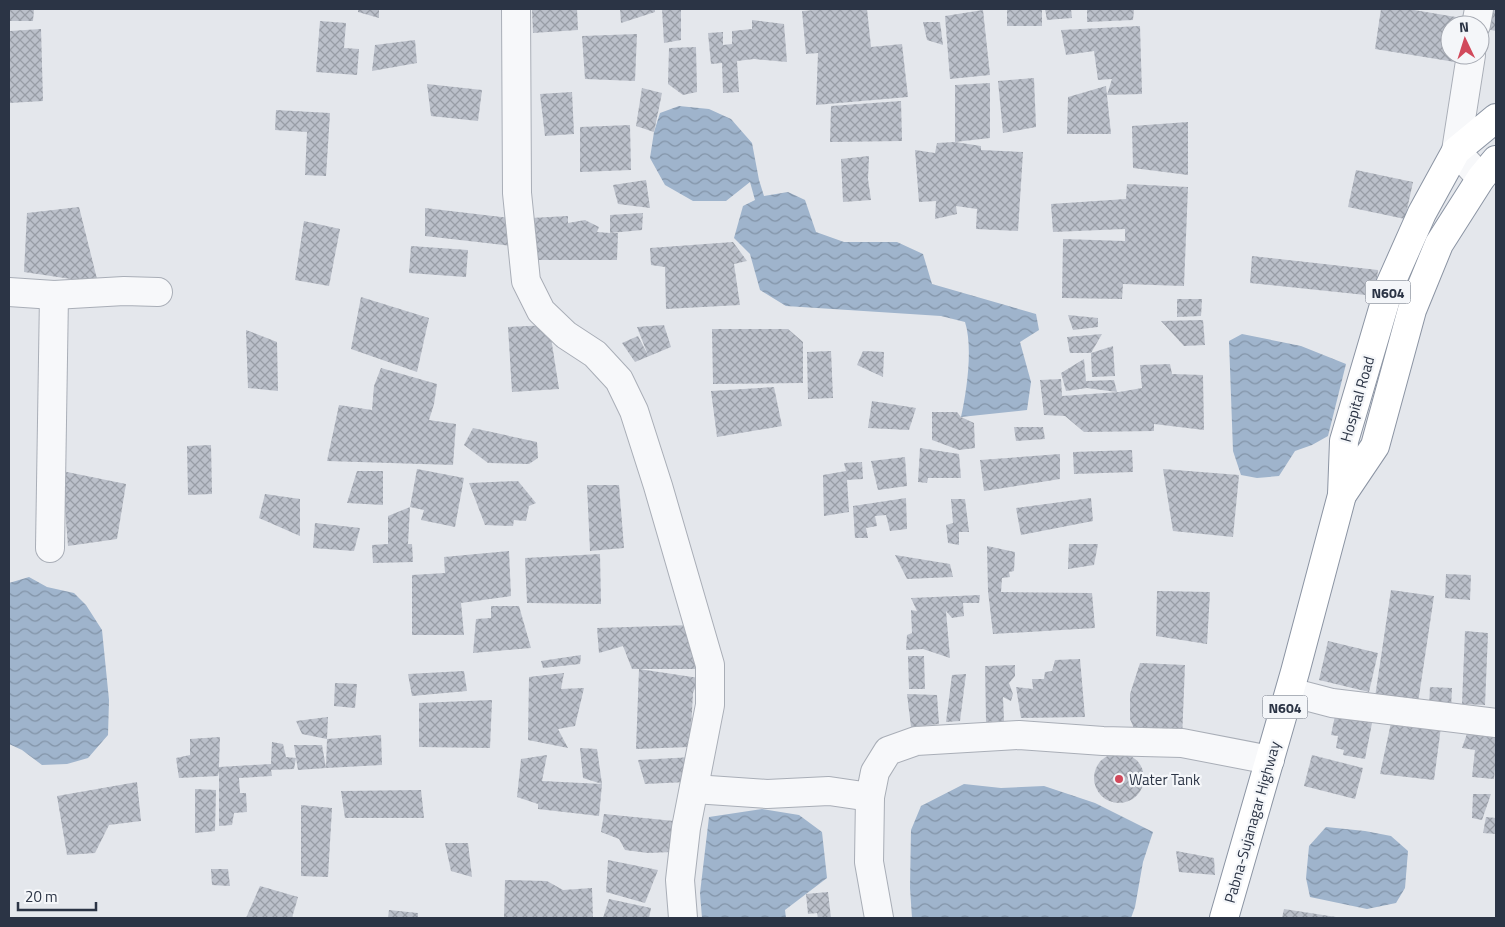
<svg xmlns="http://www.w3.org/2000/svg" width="1505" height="927" font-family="'Titillium Web',sans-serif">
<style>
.water{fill:url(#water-waves)}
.building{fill:url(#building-cross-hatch)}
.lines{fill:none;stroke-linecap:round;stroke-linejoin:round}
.minor-casing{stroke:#a9aeb7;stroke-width:30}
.trunk-casing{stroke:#8b94a3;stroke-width:30}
.minor{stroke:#f7f8fa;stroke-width:28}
.trunk{stroke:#fff;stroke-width:28}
.poi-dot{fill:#d1495b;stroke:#f4f6f9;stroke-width:2}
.labels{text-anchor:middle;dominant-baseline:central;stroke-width:4.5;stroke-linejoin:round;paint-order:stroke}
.shield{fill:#f4f6f9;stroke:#676e7b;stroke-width:1}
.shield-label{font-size:14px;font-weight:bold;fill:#2b3445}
.street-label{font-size:15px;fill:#2b3445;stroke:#f4f6f9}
.poi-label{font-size:15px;fill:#2b3445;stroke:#f4f6f9;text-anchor:start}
</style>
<defs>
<pattern id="water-waves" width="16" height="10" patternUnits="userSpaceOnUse" patternTransform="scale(1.25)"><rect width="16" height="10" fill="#9fb4cc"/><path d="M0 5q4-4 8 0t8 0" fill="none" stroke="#8293a7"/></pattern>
<pattern id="building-cross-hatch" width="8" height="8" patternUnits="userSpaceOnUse" patternTransform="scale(1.25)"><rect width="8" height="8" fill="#bbc0ca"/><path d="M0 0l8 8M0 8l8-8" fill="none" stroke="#989da6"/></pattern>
</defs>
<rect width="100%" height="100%" fill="#e4e7ec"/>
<!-- water -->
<g class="water">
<path d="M679 106 709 109 731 119 752 143 759 180 764 196 788 192 805 200 816 232 844 242H897L923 254 932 284 1036 314 1039 330 1020 342 1031 382 1027 410 961 417C967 390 973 347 965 322L941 316 786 306 760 290 750 254 734 238 743 206 755 200 750 182 726 201H693L665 185 650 158 654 132 660 113Z"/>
<polygon points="1242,334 1301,346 1346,364 1328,436 1312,445 1295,451 1279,476 1257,478 1241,475 1233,451 1229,341"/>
<polygon points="29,577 47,587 74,593 86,605 102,630 109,700 108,735 88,758 67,764 42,765 22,750 9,744 9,583"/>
<polygon points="964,784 1001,788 1044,786 1095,803 1153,832 1143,862 1135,907 1131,918 912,918 910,888 911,830 921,806"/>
<polygon points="762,809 799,815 822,832 827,878 785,910 786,918 702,918 700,893 709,817"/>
<polygon points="1326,827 1365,831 1391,836 1408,851 1405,888 1396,903 1367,909 1310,897 1306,878 1309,846"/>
</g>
<!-- building -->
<g class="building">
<polygon points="9,9 34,9 33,21 9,21"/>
<polygon points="358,9 379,9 379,18 358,12"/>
<polygon points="532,9 577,9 578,30 533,33"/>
<polygon points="620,9 655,9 655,12 621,23"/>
<polygon points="662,9 681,9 681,40 664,43"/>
<polygon points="826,9 867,9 871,47 902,44 908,97 816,105 818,53 806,54 802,11"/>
<rect x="1007" y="9" width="35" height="17"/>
<polygon points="1045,9 1071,9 1072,18 1047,20"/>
<polygon points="1087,9 1134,9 1133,20 1087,22"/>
<polygon points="1381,9 1408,9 1462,18 1461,25 1450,25 1450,55 1456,55 1455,62 1375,49"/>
<polygon points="1489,9 1496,9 1496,31 1486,29"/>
<polygon points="983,10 990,75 950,79 945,16"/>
<polygon points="752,20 784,24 787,62 754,59 737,61 739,92 723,93 722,63 711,64 708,33 723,32 723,45 732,44 732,31 752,29"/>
<polygon points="320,21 346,23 344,48 359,49 357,75 316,72"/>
<polygon points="923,22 940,22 943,45 927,40"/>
<polygon points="1140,26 1142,94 1107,95 1112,79 1098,80 1094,51 1066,55 1061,30"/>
<polygon points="41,29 43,101 9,103 9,31"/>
<polygon points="637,34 635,81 585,79 582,36"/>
<polygon points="415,40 417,63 372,71 375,45"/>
<polygon points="696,47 697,92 683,95 668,84 669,48"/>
<polygon points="1034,78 1036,127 1003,133 998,81"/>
<polygon points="990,83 990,138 955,142 955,85"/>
<polygon points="427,84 482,90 478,121 431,116"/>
<polygon points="1106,86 1111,134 1067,134 1068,97"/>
<polygon points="642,88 662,93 654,132 636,126"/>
<polygon points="572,92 574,134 545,136 540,94"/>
<polygon points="901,101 902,141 830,142 831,106"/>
<polygon points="276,110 330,113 326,176 305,175 307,132 275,130"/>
<polygon points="1188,122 1188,175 1133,168 1132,126"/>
<polygon points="630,125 631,170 580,172 580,127"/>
<polygon points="955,142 981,146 981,150 1023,152 1018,231 976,229 977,209 956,206 957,214 935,219 936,201 919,202 915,150 935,153 937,143"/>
<polygon points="869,156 868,179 871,200 843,202 841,159"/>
<polygon points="1356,170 1413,182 1405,219 1348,207"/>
<polygon points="646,180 650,208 618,204 613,185"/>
<polygon points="1127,184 1188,187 1184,286 1123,284 1122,299 1062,298 1063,239 1125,241 1125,229 1053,232 1051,204 1126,199"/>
<polygon points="79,207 98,283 24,272 27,213"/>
<polygon points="425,208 510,218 512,246 425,236"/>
<polygon points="643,213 642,230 610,233 618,233 617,260 533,260 531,218 568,216 568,223 585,220 599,227 597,232 610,233 610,215"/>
<polygon points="304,221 340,229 329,286 295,280"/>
<polygon points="733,242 747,261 734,264 740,305 666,309 665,267 651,265 650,248"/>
<polygon points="411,246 468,250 466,277 409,273"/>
<polygon points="1252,256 1378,270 1375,296 1250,283"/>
<polygon points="361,297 429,318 417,372 351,349"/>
<polygon points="1177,299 1202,299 1201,316 1177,317"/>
<polygon points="1068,315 1098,318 1098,327 1073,330"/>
<polygon points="1203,320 1205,345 1184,346 1161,321"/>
<polygon points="549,325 559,389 512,392 508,327"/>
<polygon points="664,325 671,347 635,362 622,343 638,336 648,355 637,327"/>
<polygon points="712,329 788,329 803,342 803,383 713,384"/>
<polygon points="246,330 277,342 278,391 248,388"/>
<polygon points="1102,334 1091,353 1070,353 1067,337"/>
<polygon points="1113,346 1115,376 1092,377 1091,353"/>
<polygon points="831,351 833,398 808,399 807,352"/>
<polygon points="863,351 884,352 883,377 857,365"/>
<polygon points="1084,359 1086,381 1114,380 1117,392 1087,388 1066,391 1061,373"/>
<polygon points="1170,364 1172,374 1203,375 1204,430 1154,424 1154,431 1084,432 1065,416 1044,415 1040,380 1061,379 1062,396 1119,392 1142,388 1140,365"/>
<polygon points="381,368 437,384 434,404 429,420 456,424 453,465 327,461 339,405 372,410 374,386"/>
<polygon points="774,387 782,426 717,437 711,391"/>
<polygon points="872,401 916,408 909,430 868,428"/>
<polygon points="932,412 957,412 961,417 974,423 975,448 959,450 932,440"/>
<polygon points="1014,427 1043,427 1045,439 1016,441"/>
<polygon points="473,428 537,442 538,458 529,464 488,463 464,445"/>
<polygon points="211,445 212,494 188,495 187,446"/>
<polygon points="920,448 959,454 961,478 928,478 927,483 918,482"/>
<polygon points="1132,450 1133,472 1074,474 1073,452"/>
<polygon points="1060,454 1060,479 984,491 980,460"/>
<polygon points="905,457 907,486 878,490 871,461"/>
<polygon points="862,462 863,479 847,480 849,512 824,516 823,475 846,471 844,463"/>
<polygon points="417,469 464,478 455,527 421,520 424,510 410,507 408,544 412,544 413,562 373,563 372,545 388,544 388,516 410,507"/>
<polygon points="1163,469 1239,475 1233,537 1173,531"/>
<polygon points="62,471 126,484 117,539 68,546"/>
<polygon points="357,471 383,471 383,505 347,503"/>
<polygon points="518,481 536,503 529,506 526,521 514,520 513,526 485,525 469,483"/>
<polygon points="587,485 619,485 624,548 590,551"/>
<polygon points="265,494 300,499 300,536 259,518"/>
<polygon points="906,498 907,529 890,531 886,515 875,516 877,526 866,528 868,538 855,538 853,506"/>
<polygon points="1091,498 1093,521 1021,535 1016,508"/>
<polygon points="951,499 965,499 969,532 959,532 959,545 948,543 946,525 953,523"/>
<polygon points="315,523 360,528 354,551 313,548"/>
<polygon points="1069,544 1098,544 1094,565 1068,569"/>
<polygon points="987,546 1015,552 1014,571 1009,572 1010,577 1002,578 1001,592 1092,593 1095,628 993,634 988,591"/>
<polygon points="509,551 511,596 461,603 464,635 412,635 412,575 445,573 444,557"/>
<polygon points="600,554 601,604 527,603 525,558"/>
<polygon points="895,555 950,564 953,577 907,579"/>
<polygon points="1446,574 1471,575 1470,600 1445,598"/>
<polygon points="1391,590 1434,596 1418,703 1375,697"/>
<polygon points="1157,591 1210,592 1207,644 1156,636"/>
<polygon points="980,595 979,603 963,603 964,616 952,618 946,611 950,658 923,649 906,650 907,635 912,633 911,610 917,611 911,598"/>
<polygon points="491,606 519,606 531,648 473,653 476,619 491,618"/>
<polygon points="691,625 696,669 639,669 699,678 693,693 690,747 636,749 639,669 632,669 623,646 599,653 597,628"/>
<polygon points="1465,631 1488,633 1485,705 1462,704"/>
<polygon points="1328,641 1378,653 1369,692 1319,680"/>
<polygon points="581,655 580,664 543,668 541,661"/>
<polygon points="908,656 924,656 925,689 909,689"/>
<polygon points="1080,659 1085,717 1021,718 1016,687 1033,689 1032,679 1044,679 1045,672 1052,671 1055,660"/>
<polygon points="1140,663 1185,665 1182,739 1138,738 1130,719 1130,694"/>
<polygon points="1015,665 1015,676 1009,683 1013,694 1011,701 1003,697 1004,721 986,722 985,666"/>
<polygon points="464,671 467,691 412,696 408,674"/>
<polygon points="564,673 561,689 584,688 575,726 558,729 568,748 528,740 529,677"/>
<polygon points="966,674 960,721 946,722 952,675"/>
<polygon points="335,683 357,684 355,708 334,706"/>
<polygon points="1430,687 1452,688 1451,708 1429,706"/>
<polygon points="907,694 937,695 939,724 911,727"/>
<polygon points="492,700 490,748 419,747 419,703"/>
<polygon points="1336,711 1373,718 1365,759 1343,755 1344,750 1336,748 1338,736 1331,735"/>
<polygon points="328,717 327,739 302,734 296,721"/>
<polygon points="1392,718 1441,727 1434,780 1380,774"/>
<polygon points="1469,728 1496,733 1496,759 1494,779 1472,777 1475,750 1462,748"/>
<polygon points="381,735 382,765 326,768 327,739"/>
<polygon points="220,737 219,767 271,764 272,742 283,744 286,757 296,758 294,745 322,745 326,768 298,770 296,758 294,769 271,770 272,776 239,778 240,793 246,793 247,812 234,813 232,825 219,826 219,771 218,776 179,778 176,758 190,755 190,739"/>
<polygon points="580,748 597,749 602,784 583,778"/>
<circle cx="1119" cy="778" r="25"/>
<polygon points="547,755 542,781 602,784 599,816 538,809 538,804 517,797 521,759"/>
<polygon points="1312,755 1363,768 1355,799 1304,786"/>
<polygon points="693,757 687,782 645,784 638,760"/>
<polygon points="137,782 141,821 109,825 95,853 67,855 57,796"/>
<polygon points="195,789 216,790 215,831 195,833"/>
<polygon points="421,790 424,818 345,818 341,791"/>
<polygon points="1473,794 1491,794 1482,820 1472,818"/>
<polygon points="301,805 332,808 328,877 301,876"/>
<polygon points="604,814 674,821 672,852 648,853 625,850 619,839 601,832"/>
<polygon points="1486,817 1496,818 1496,834 1483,833"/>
<polygon points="445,843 468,843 472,877 451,871"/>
<polygon points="1176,851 1214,858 1215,875 1179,872"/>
<polygon points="608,860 658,870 645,903 606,892"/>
<polygon points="211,869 228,869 230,886 212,885"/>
<polygon points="505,880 547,881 563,890 592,888 593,918 504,918"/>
<polygon points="260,886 298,897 292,918 246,918"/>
<polygon points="828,892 831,918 818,918 817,913 808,914 806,894"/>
<polygon points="609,899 651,908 649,918 603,918"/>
<polygon points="1284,909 1336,917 1336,918 1282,918"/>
<polygon points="389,910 418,913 418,918 388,918"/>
</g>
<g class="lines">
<defs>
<g id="minor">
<polyline points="516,9 517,193 526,281 541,311 566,335 595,354 619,380 634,411 658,486 710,665 710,705 686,828 680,880 683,918"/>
<polyline points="1476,25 1479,9"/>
<polyline points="1471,55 1456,151 1481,178"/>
<polyline points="9,292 54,295 124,291 158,292"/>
<polyline points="50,548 54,295"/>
<polyline points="1290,692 1332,703 1496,723"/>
<polyline points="694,789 767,794 829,791 870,797 875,772 888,751 916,741 1019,735 1103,741 1182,743 1270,760"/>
<polyline points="870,797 869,862 879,918"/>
</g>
<g id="trunk">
<polyline points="1342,495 1375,446 1412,310 1439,244 1481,178 1496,160"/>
<polyline points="1224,918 1295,672 1342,495 1344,441 1390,285 1422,213 1456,151 1496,118"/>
</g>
</defs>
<!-- minor casing -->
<use href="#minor" class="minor-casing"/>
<!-- trunk casing -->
<use href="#trunk" class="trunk-casing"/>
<!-- minor -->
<use href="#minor" class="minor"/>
<!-- trunk -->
<use href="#trunk" class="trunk"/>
</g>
<!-- markers -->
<circle class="poi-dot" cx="1119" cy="779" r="5"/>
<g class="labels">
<!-- shield labels -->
<g class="shield">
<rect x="1365.5" y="280.5" width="45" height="23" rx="4"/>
<rect x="1262.5" y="695.5" width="45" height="23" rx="4"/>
</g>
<g class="shield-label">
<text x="1388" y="292">N604</text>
<text x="1285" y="707">N604</text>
</g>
<!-- street labels -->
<g class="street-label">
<text transform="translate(1357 399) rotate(-74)">Hospital Road</text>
<text transform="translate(1252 822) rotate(-74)">Pabna-Sujanagar Highway</text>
</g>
<!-- poi labels -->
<g class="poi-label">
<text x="1129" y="779">Water Tank</text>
</g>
</g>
<!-- border -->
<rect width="1505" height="927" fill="none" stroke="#2b3445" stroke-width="20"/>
<!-- north arrow -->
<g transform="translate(1465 40) rotate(356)"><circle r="24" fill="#f4f6f9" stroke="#a4a8b1"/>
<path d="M0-4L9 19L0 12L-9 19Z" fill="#d1495b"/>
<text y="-8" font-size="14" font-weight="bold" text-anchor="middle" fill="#2b3445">N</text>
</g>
<!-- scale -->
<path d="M18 902v8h78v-8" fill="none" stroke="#2b3445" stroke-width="2.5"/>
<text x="25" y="902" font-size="15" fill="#2b3445" stroke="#f4f6f9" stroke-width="4" paint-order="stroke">20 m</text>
</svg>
